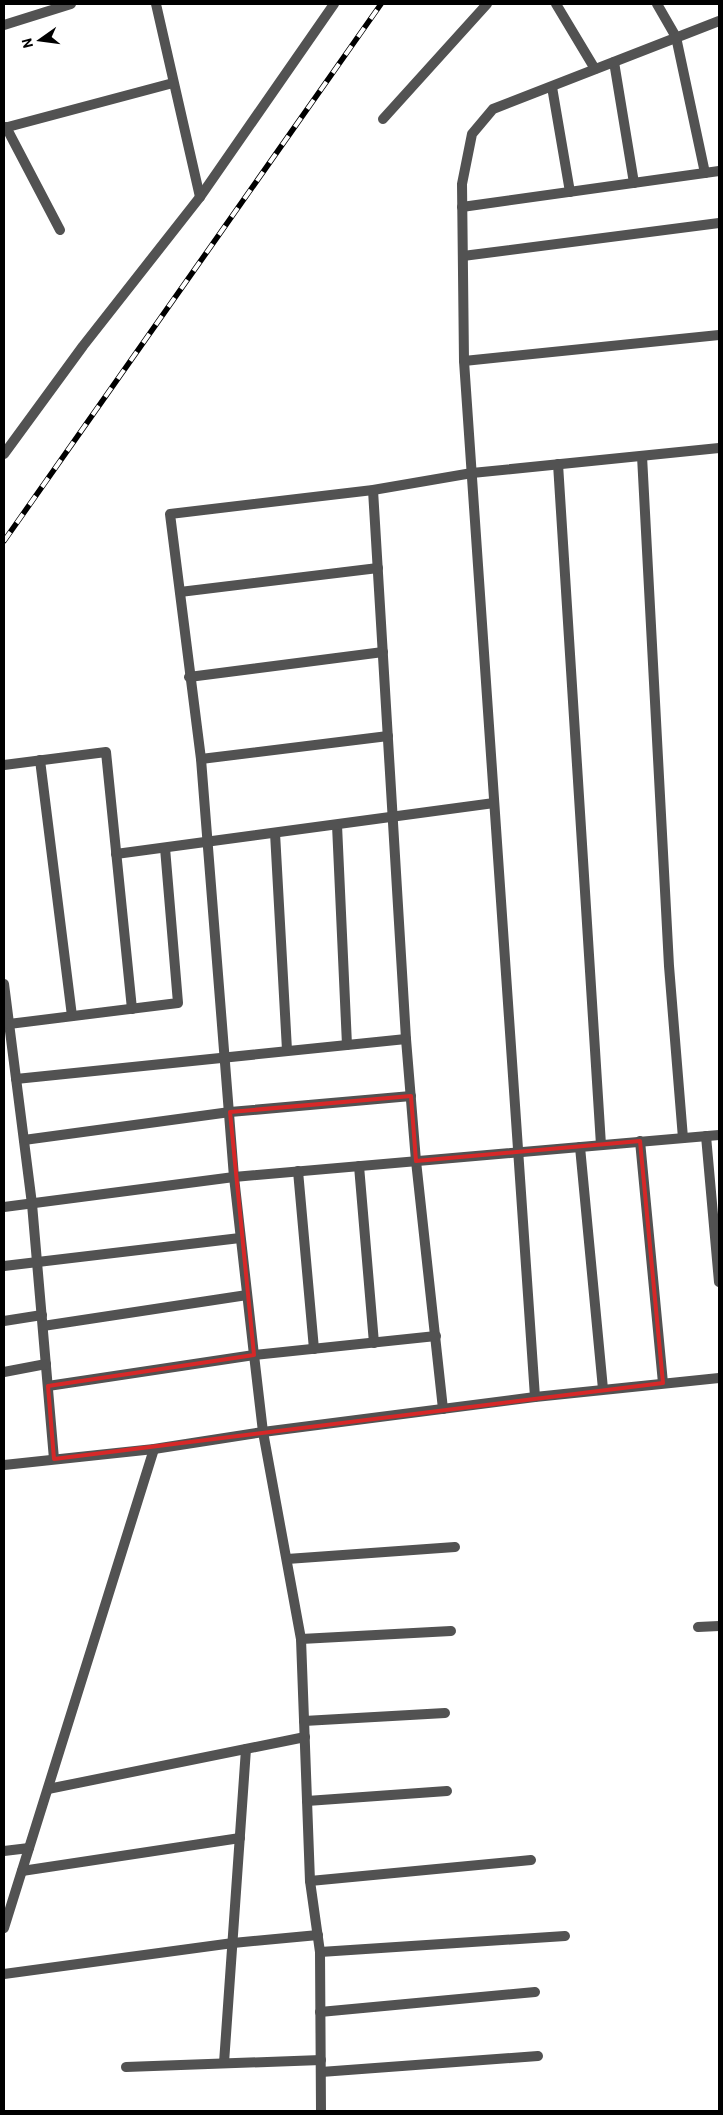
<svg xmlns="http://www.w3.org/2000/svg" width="723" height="2115" font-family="Barlow,sans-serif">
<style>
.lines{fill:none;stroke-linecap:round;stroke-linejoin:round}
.minor{stroke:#525252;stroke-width:10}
.rail-casing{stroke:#000;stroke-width:5.5}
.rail{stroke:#fff;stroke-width:4;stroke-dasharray:11;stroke-linecap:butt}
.marked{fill:none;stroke:#d62828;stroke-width:4;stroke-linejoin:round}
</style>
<rect width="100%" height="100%" fill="#fff"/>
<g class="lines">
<!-- minor -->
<g class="minor">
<polyline points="156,4 200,197"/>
<polyline points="556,4 595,69"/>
<polyline points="657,4 676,37 705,173"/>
<polyline points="4,25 71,4"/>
<polyline points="614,62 634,183"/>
<polyline points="552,87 570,192"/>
<polyline points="383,119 487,4"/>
<polyline points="6,127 60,230"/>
<polyline points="4,128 173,83"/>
<polyline points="462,207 719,171"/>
<polyline points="463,256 719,223"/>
<polyline points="464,361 719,335"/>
<polyline points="4,454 83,346 200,197 334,4"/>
<polyline points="642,456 669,966 683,1138"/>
<polyline points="558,464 601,1145"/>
<polyline points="373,490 406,1039 416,1161 443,1409"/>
<polyline points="180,592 378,568"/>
<polyline points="189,677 383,652"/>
<polyline points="201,759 388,736"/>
<polyline points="40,760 72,1016"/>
<polyline points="4,765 106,752 132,1009"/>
<polyline points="337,825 347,1045"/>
<polyline points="275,833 287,1050"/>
<polyline points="116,854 494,803"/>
<polyline points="4,984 32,1204 54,1459"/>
<polyline points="9,1024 178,1003 165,848"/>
<polyline points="16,1079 406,1039"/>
<polyline points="706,1136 719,1282"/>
<polyline points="24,1140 230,1112 411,1096"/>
<polyline points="640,1141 663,1383"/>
<polyline points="580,1147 603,1389"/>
<polyline points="359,1166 374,1343"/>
<polyline points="298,1171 314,1349"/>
<polyline points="4,1207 234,1177 719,1135"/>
<polyline points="4,1266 240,1238"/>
<polyline points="4,1321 42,1315"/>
<polyline points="43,1326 247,1295"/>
<polyline points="4,1372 46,1364"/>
<polyline points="48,1386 254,1355 436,1336"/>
<polyline points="535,1397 464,361 462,184 472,134 493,109 719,21"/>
<polyline points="4,1465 154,1449 263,1432 535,1397 719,1378"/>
<polyline points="287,1559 455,1547"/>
<polyline points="698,1627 719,1626"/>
<polyline points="301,1639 451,1631"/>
<polyline points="304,1721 445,1713"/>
<polyline points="48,1789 305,1737"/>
<polyline points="307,1801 447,1791"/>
<polyline points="4,1851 29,1848"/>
<polyline points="22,1871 240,1838"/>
<polyline points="310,1881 531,1860"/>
<polyline points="4,1928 154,1449"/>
<polyline points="320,1952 565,1936"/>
<polyline points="4,1974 233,1943 318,1935"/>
<polyline points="320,2012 535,1992"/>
<polyline points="224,2063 246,1749"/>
<polyline points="126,2067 321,2060"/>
<polyline points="321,2072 538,2056"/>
<polyline points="321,2111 320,1952 310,1881 301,1639 263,1432 254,1355 234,1177 201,759 170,514 373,490 472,473 719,448"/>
</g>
<defs>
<polyline id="rail" points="4,541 381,4"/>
</defs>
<!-- rail casing -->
<use href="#rail" class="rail-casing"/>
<!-- rail -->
<use href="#rail" class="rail"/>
</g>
<!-- marked area -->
<path class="marked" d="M411 1096 416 1161 640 1141 663 1383 54 1459 48 1386 254 1355 230 1112Z"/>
<!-- border -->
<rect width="723" height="2115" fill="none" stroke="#000000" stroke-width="10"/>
<!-- north arrow -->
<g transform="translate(40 40) rotate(256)" stroke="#ffffff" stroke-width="4" paint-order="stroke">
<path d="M0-4L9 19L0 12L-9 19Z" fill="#000000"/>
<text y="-8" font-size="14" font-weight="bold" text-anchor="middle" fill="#000000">N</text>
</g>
</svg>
